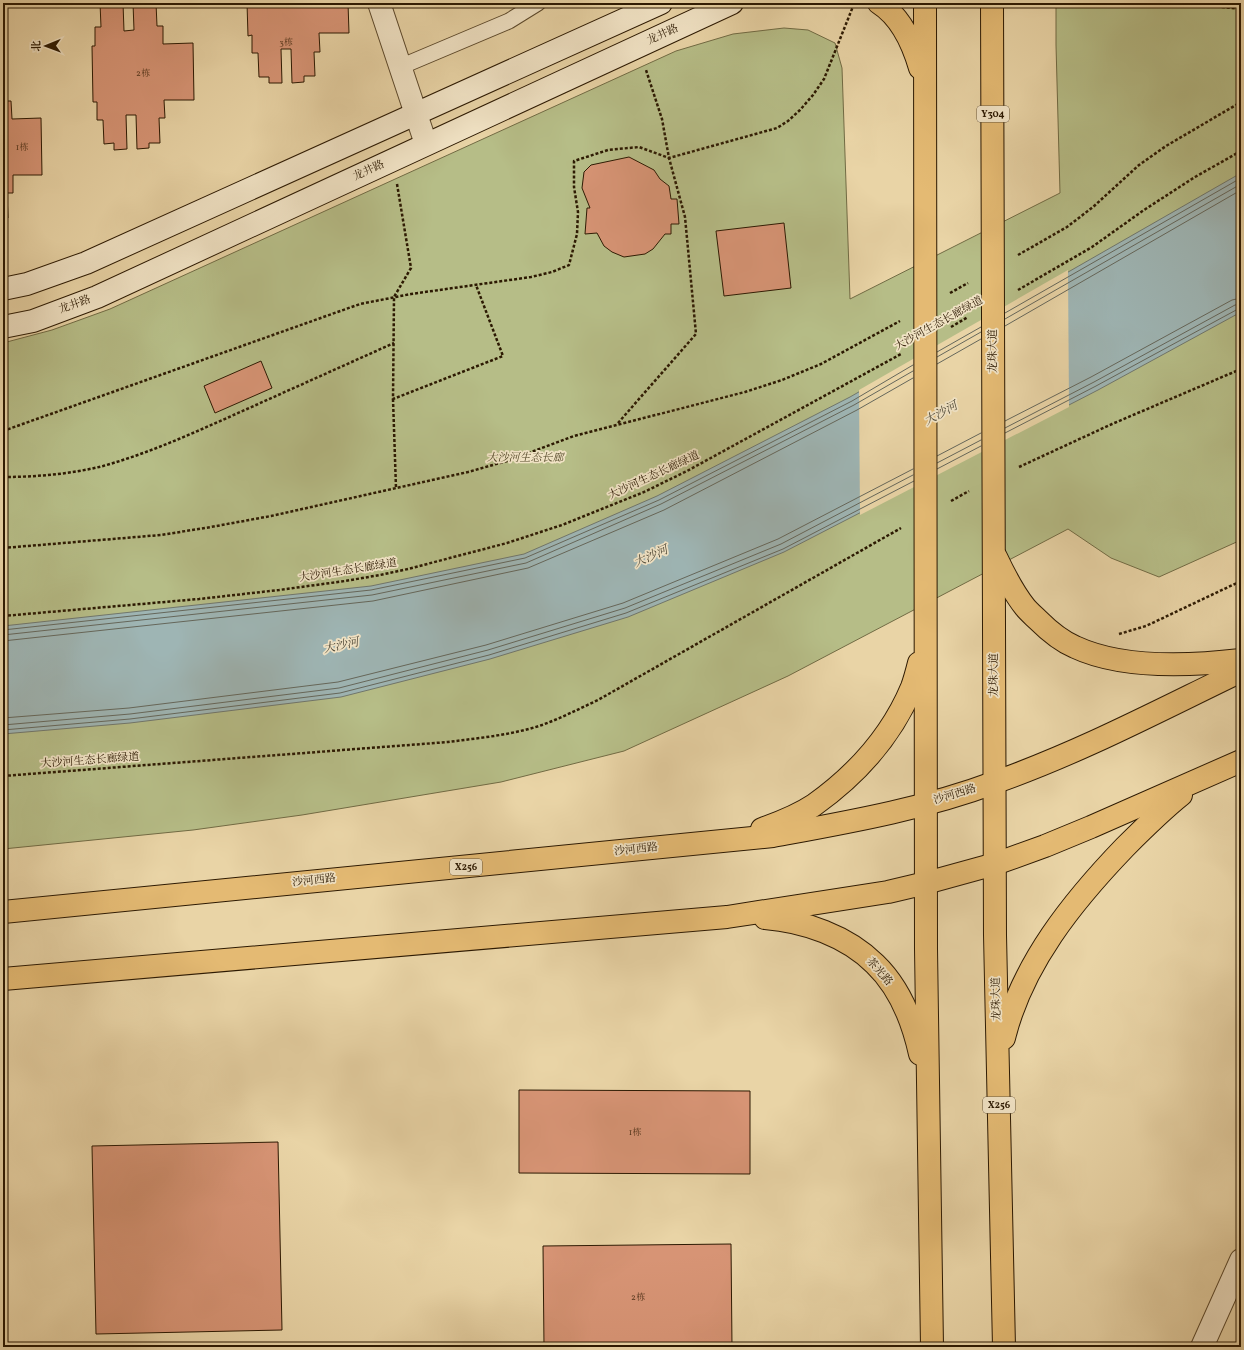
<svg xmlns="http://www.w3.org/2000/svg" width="1244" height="1350" font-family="Vollkorn,'Noto Serif SC',serif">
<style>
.green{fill:#b6bd87;stroke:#716b44}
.water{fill:#9eb5b4;stroke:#70776d}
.pier{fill:#e9d4a6}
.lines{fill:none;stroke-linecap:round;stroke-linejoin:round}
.shore{stroke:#65675b;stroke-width:1}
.building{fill:#d79475;stroke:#2c1902}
.lane-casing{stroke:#5b482b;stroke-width:17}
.street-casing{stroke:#5b482b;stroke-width:24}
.secondary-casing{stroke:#2c1902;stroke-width:24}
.primary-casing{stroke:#2c1902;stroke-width:24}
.path{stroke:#2c1902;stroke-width:2.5;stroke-dasharray:3 2;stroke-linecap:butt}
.lane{stroke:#f1e3c5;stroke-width:15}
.street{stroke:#f1e3c5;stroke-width:22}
.secondary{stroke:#f1e3c5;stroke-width:22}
.primary{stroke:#e4ba73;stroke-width:22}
.labels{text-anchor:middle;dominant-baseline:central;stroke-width:3.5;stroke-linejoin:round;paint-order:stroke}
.number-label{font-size:9px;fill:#57381f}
.shield{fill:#f1e3c5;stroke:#67563c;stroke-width:1}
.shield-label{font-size:10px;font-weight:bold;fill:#2c1902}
.street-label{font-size:11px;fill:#2c1902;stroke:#f1e3c5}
.park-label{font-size:11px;font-style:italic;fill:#554a2a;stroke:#f1e3c5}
.water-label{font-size:12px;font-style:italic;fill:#4e4837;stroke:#f1e3c5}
</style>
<rect width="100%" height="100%" fill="#e9d4a6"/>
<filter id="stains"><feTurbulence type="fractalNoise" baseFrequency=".005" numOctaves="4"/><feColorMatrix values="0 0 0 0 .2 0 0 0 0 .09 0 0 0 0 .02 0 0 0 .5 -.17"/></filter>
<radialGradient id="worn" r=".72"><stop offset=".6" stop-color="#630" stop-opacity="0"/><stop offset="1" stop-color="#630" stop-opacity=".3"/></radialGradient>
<!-- green -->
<polygon class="green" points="1056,3 1241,3 1241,540 1159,577 1111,558 1068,529 788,676 624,751 501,782 302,815 193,830 3,849 3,343 52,330 110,309 676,51 733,34 784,28 808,30 835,43 842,68 850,299 1060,193 1056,45"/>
<!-- water -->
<polygon class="water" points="1241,173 1241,312 1098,390 784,552 628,617 490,659 341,697 130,723 3,734 3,626 371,586 524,554 657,496 850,397"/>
<!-- pier -->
<polygon class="pier" points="1068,270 1069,407 860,515 859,390"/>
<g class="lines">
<!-- shore -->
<g class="shore">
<polyline points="1005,313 1241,178"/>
<polyline points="1005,319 1241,184"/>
<polyline points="1005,326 1241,190"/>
<polyline points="937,352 981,327"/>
<polyline points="937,357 981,332"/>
<polyline points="937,364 981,339"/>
<polyline points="1005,421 1091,377 1232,300 1241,298"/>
<polyline points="1005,428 1094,382 1235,305 1241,304"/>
<polyline points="1005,433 1096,386 1238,309 1241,309"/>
<polyline points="937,456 981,433"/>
<polyline points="937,463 981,440"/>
<polyline points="937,469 981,446"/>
<polyline points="3,630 371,590 525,558 659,500 852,401 913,365"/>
<polyline points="3,635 372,595 526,563 661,504 854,405 913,371"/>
<polyline points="3,641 373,601 528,568 664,510 857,410 913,378"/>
<polyline points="3,718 129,708 338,682 486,645 623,603 778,539 913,469"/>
<polyline points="3,725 130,714 339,688 488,650 625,608 781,544 913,475"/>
<polyline points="3,730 130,719 340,693 489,655 626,613 783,549 914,481"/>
</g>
</g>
<!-- building -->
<g class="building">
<polygon points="100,3 123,3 124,31 134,30 133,3 156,3 157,26 163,26 163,44 193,43 194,100 164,100 165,118 159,118 160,143 149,143 149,148 137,149 136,115 126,115 127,149 114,150 114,143 104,144 103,120 97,120 97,102 93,102 92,46 95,46 95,27 101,27"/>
<polygon points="247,3 348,3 349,33 319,33 320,52 314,52 315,76 304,76 304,82 292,83 291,49 281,49 282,83 269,83 269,77 259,77 258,53 252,53 252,35 248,36"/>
<polygon points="3,77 5,77 5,101 11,101 12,119 41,118 42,175 13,175 13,193 7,193 8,218 3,218"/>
<polygon points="629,157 654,170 660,179 669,186 671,199 677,199 679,224 671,224 671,234 665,234 653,249 645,254 624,257 612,252 604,246 597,233 585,234 587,208 590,208 582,188 584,172 591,165"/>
<polygon points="784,223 791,288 724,296 716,231"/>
<polygon points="261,361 272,388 215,413 204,386"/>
<polygon points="519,1090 750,1091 750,1174 519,1173"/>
<polygon points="278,1142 282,1330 96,1334 92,1146"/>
<polygon points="731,1244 732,1347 544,1347 543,1246"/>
</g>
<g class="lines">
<defs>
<polyline id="lane" points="400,67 509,21 538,3"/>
<g id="street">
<polyline points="379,3 426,144"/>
<polyline points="1202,1347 1241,1260"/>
</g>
<g id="secondary">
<polyline points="3,289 27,284 86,263 661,3"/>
<polyline points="3,327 33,321 97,297 732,3"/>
</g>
<g id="primary">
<path d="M879 3C901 17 913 44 920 68"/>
<polyline points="925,3 926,949 932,1347"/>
<polyline points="992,3 995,935 1004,1347"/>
<path d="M996 557C1004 574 1013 592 1025 607 1029 612 1034 616 1038 620 1049 631 1061 641 1075 647 1122 669 1190 666 1241 660"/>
<path d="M762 829C779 823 799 815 814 805 856 775 892 735 912 687 915 679 917 671 919 663"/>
<path d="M3 912 773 836C849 822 924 809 996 782 1081 752 1160 710 1241 671"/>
<path d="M765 918C804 921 847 936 875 964 899 987 913 1022 920 1054"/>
<polyline points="3,979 727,917 888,892 926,883 995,864 1045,846 1091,827 1241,761"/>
<path d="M1004 1038C1022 964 1073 901 1125 847 1143 829 1161 811 1181 795"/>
</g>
</defs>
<!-- lane casing -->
<use href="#lane" class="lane-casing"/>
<!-- street casing -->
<use href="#street" class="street-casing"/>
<!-- secondary casing -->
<use href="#secondary" class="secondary-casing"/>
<!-- primary casing -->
<use href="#primary" class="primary-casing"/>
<!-- path -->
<g class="path">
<polyline points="1182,3 1241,9"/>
<polyline points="397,184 411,268 394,297 393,399 503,356 476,285"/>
<polyline points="1018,255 1067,227 1093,207 1139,165 1166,146 1241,102"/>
<polyline points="1018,290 1092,247 1144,210 1195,177 1241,151"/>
<polyline points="950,293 968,283"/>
<polyline points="951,327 968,317"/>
<polyline points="393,399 396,488"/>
<polyline points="618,423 696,334 685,217 669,158 662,119 646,70"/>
<polyline points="3,431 360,304 411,294 531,277 552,272 569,265 577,234 578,212 574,187 574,161 608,150 639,147 669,158 777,128 788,121 800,110 813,95 824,79 854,4"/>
<polyline points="1019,467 1112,424 1241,369"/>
<path d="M3 477C36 477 71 474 103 466 153 452 200 430 247 409 296 387 345 365 394 343"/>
<polyline points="951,501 969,491"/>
<polyline points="3,548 161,535 211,527 271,516 468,472 507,461 574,436 745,392 782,380 821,364 900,321"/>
<polyline points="3,616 199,599 279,590 345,581 380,575 408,569 507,543 562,525 644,492 687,471 901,354"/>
<polyline points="1119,634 1146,626 1241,581"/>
<path d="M3 776 448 742C479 738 512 735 542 725 561 718 579 709 598 700L901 528"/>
</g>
<!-- lane -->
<use href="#lane" class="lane"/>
<!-- street -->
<use href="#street" class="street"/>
<!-- secondary -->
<use href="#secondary" class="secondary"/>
<!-- primary -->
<use href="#primary" class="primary"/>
</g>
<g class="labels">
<!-- number labels -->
<g class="number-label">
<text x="286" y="42">3栋</text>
<text x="143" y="73">2栋</text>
<text x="22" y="147">1栋</text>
<text x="635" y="1132">1栋</text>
<text x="638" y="1297">2栋</text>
</g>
<!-- shield labels -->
<g class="shield">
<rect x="977" y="106" width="32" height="16" rx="3"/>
<rect x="450" y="859" width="32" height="16" rx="3"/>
<rect x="983" y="1097" width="32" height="16" rx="3"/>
</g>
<g class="shield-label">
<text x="993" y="114">Y304</text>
<text x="466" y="867">X256</text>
<text x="999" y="1105">X256</text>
</g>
<!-- street labels -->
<g class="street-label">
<text transform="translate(663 35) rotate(-25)">龙井路</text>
<text transform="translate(369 171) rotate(-25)">龙井路</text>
<text transform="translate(75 305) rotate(-20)">龙井路</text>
<text transform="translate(939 324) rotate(-29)">大沙河生态长廊绿道</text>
<text transform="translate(993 351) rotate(-90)">龙珠大道</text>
<text transform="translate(654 476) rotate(-25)">大沙河生态长廊绿道</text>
<text transform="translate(348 571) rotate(-9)">大沙河生态长廊绿道</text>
<text transform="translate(994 675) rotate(-90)">龙珠大道</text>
<text transform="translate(90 761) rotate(-4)">大沙河生态长廊绿道</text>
<text transform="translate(955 795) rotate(-17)">沙河西路</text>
<text transform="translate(636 850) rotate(-6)">沙河西路</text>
<text transform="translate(314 881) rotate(-6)">沙河西路</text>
<text transform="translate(879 972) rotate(49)">茶光路</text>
<text transform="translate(997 999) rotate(-91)">龙珠大道</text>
</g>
<!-- park labels -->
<g class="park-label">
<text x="525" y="458">大沙河生态长廊</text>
</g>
<!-- water labels -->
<g class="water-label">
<text transform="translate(941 414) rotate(-29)">大沙河</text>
<text transform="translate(651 557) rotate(-24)">大沙河</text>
<text transform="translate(341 646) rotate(-12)">大沙河</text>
</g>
</g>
<!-- margin -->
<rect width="1244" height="1350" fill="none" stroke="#e9d4a6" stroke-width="16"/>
<rect x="4" y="4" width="1236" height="1342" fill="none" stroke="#2c1902" stroke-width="2"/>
<rect x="8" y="8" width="1228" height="1334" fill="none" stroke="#2c1902"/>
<!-- north arrow -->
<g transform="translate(46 46) rotate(269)" stroke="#f1e3c5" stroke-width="3" paint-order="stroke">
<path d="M0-3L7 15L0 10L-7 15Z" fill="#2c1902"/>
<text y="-6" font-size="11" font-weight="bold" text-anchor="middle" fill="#2c1902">北</text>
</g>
<rect width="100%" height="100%" filter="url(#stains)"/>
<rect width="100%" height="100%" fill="url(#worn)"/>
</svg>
